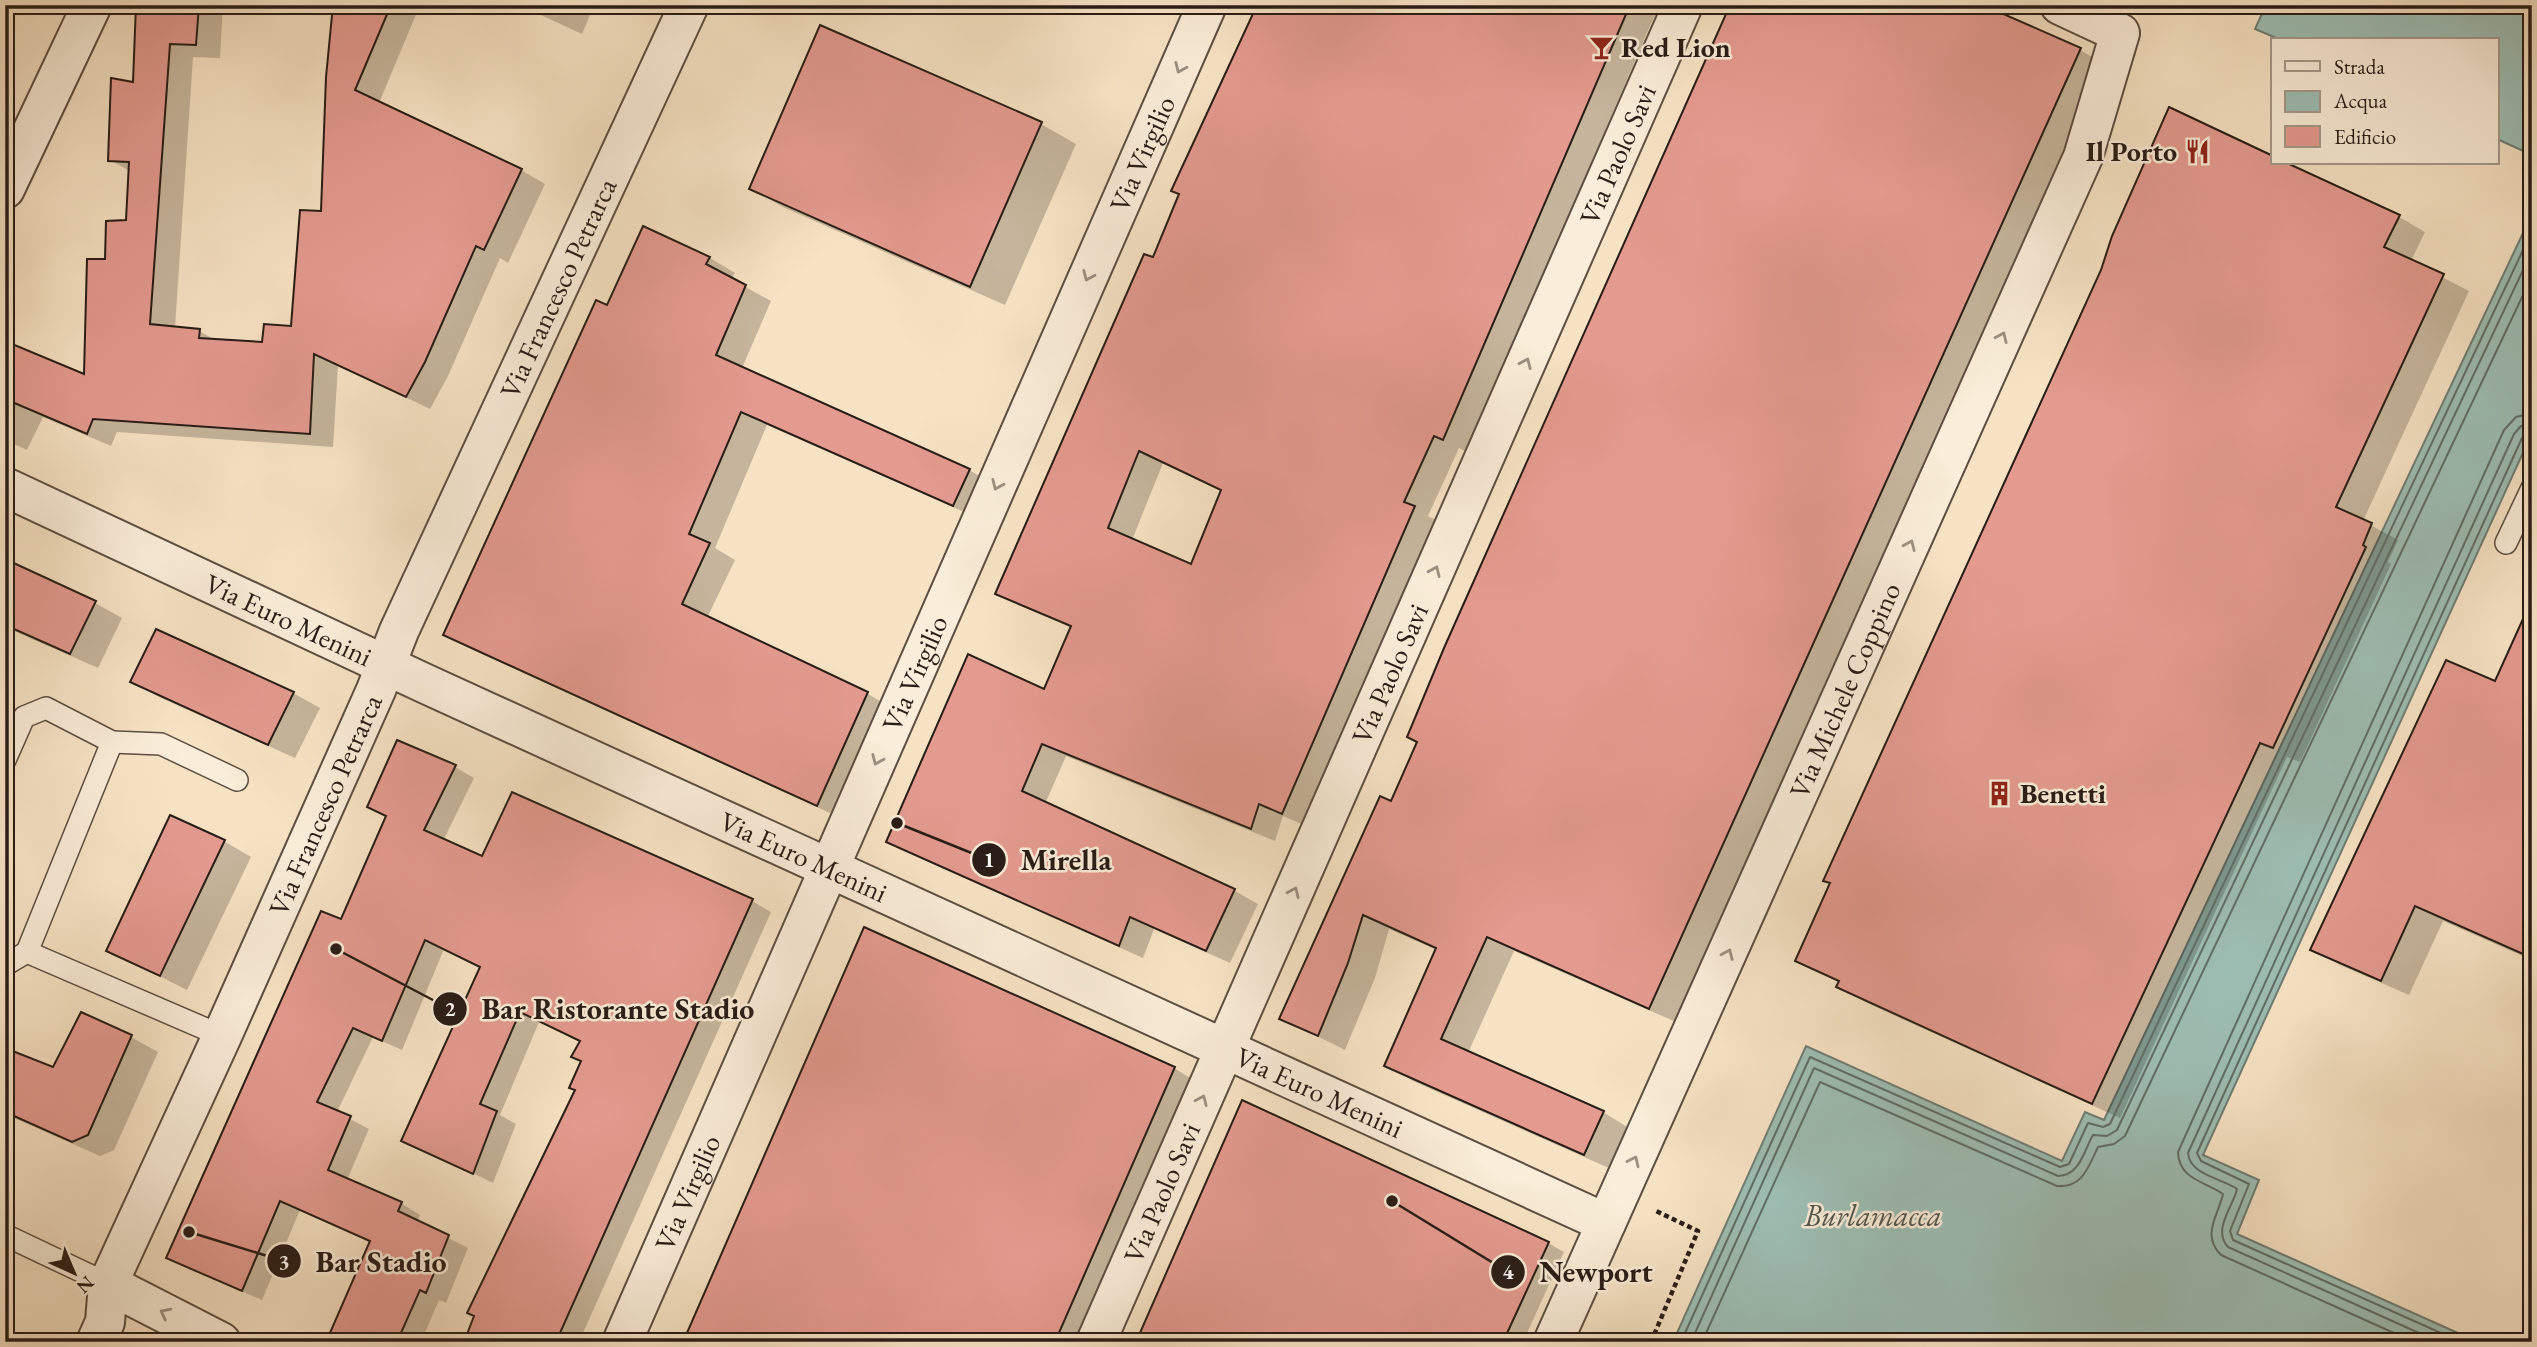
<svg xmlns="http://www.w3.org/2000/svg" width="2537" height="1347" font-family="'EB Garamond',serif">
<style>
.water{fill:#9dbeb4;stroke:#6e7d75;stroke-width:2}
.shadow{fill:#0003;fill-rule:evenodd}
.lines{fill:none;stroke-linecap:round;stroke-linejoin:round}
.shore{stroke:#626d66;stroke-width:2}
.building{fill:#e49a8f;stroke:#281c17;stroke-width:2;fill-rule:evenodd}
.service-casing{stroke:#5c4e42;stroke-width:24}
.minor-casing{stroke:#5c4e42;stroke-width:42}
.path{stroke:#281c17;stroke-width:4.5;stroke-dasharray:5 3.5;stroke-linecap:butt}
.service{stroke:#faedd9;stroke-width:21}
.minor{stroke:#faedd9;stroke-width:38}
.oneway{stroke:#9c8f82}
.labels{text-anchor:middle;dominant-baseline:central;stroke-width:5;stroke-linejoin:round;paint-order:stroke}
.poi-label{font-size:28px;font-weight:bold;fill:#281c17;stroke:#faedd9;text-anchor:start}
.street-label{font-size:28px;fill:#281c17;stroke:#faedd9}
.water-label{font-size:30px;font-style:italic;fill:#51554e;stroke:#faedd9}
.leader{fill:none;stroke:#281c17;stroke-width:2.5}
.callout-dot{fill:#281c17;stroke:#faedd9;stroke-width:2.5}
.mark-label{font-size:21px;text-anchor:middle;font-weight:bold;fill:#fff}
.callout-label{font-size:30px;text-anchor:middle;font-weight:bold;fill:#281c17;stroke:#faedd9;stroke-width:5;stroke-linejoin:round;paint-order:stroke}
</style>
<rect width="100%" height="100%" fill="#f7e3c4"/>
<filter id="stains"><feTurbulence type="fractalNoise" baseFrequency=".00286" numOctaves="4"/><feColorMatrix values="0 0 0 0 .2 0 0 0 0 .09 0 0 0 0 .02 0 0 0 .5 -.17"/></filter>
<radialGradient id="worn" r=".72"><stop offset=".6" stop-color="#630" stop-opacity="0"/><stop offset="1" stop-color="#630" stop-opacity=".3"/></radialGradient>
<!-- water -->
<g class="water">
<polygon points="2266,5 2532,5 2532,155 2497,139 2497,40 2281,40 2255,29"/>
<polygon points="2532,214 2532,433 2203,1155 2259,1180 2237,1234 2478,1342 1673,1342 1806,1046 2062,1161 2085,1112 2104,1120"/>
</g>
<!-- shadow -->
<g class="shadow">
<polygon points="138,5 223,5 220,58 193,57 175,328 199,331 217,341 263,343 293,328 323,213 334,5 420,5 379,103 521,170 545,184 508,263 500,258 448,376 430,409 338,365 333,447 117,432 111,446 43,417 27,450 5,440 5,343 86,377 107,261 127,221 130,171 110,160 135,84"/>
<polygon points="519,5 594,5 582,34"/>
<path d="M1259 5H1659L1467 452 1459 448 1428 516 1438 521 1306 826 1283 816 1275 841 1066 756 1045 804 1235 891 1258 904 1230 963 1154 929 1143 958 911 854 888 841 1045 691 1072 628 1021 606 997 593 1154 260ZM1163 463 1222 491 1192 566 1132 540Z"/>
<polygon points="2080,50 2106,65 1676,1022 1514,951 1468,1053 1603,1112 1629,1128 1611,1169 1413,1081 1387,1065 1437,950 1389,929 1375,978 1345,1050 1281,1018 1391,803"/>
<polygon points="1041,124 1076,144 1005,305 785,208 751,189"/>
<polygon points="2273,163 2284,163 2399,217 2425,232 2411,261 2469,291 2363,521 2398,540 2388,562 2391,564 2300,762 2287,757 2120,1118 1865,1002 1838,986 1840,983 1798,960"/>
<polygon points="644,228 710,258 735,273 731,279 771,301 742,368 969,470 995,485 980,519 767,425 715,548 735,560 707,618 868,694 893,709 843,819 471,649 445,634 608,307"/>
<polygon points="5,561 95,603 122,618 98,668 5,627"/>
<polygon points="2532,603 2532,960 2443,921 2409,995 2340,965 2312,949 2496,684"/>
<polygon points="133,681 293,693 320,708 295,758 159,697"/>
<polygon points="455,767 474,778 443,841 483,858 752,901 771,912 579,1342 466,1342 577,1090 582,1061 581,1041 539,1022 500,1115 516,1124 493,1183 404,1140 482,968 444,949 402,1050 373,1037 337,1112 369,1129 347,1180 401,1203 420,1215 417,1222 468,1248 446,1303 439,1300 421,1342 328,1342 371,1243 300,1210 262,1300 187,1268 168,1257 342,922 387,817 370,807"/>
<polygon points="224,841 251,857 187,990 108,950"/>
<polygon points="131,1037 158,1052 114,1150 100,1156 5,1114 5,1050 54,1070"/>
<polygon points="1174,1068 1192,1079 1077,1342 686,1342"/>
<polygon points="1548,1243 1564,1252 1523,1342 1138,1342"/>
</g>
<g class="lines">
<!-- shore -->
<g class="shore">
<polyline points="1681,1342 1810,1057 2060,1167 2069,1164 2088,1123 2103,1127 2110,1124 2532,231"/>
<path d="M1691 1342 1814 1068 2058 1176C2080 1176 2084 1150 2093 1135L2107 1136 2117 1130 2532 251"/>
<path d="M1702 1342 1820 1082 2057 1186C2083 1188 2088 1167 2098 1147L2114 1144 2125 1136 2532 276"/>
<path d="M2414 1342 2221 1255C2201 1235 2218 1216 2223 1194 2205 1181 2179 1180 2178 1152L2504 430 2516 417 2532 413"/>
<path d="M2439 1342 2228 1247C2212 1230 2233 1207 2237 1189 2221 1178 2190 1175 2188 1153L2514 434 2521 426 2532 424"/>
<polyline points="2461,1342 2233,1240 2230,1231 2249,1184 2201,1161 2197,1153 2522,438 2526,434 2532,433"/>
</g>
</g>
<!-- building -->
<g class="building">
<polygon points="136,5 199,5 196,45 170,44 150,324 200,329 199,338 262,342 264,324 291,326 300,210 321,211 326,77 333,5 391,5 355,90 522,169 484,250 476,246 425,362 406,397 314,354 310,434 93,419 87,434 5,399 5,341 84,374 87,259 105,259 106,221 126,220 129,162 108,161 111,78 133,82"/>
<path d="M1257 5H1630L1443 440 1434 436 1404 502 1415 506 1282 814 1259 804 1251 829 1042 744 1022 791 1235 889 1206 951 1130 917 1119 946 886 842 968 654 1044 689 1071 626 995 594 1144 254 1153 257 1179 194 1171 191ZM1139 451 1221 490 1191 564 1108 528Z"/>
<polygon points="1730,5 1983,5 2081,48 1649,1009 1487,937 1441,1039 1604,1111 1584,1155 1384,1066 1436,948 1363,915 1348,963 1318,1036 1279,1019 1380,796 1391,801 1417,742 1407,737 1444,648"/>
<polygon points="820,25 1042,122 970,287 749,189"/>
<polygon points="2169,107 2273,156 2273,163 2287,163 2400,215 2384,247 2444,274 2336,507 2372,523 2363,545 2366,547 2273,748 2260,743 2092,1104 1836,987 1839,981 1795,961 1830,883 1823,881 2101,270 2112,236"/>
<polygon points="643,226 710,257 706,264 746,285 716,355 970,469 953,506 741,412 689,534 710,543 682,604 868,692 817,806 443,635 596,300 607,305"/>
<polygon points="5,559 96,601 70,654 5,625"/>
<polygon points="2532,599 2532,958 2415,906 2381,981 2310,950 2446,660 2495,681"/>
<polygon points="156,629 294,692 268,745 130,682"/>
<polygon points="397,740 456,765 424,830 482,856 512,792 753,899 556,1342 464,1342 474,1316 467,1313 575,1090 569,1088 581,1061 571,1057 580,1041 520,1012 480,1104 497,1111 473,1174 401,1141 480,967 425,940 382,1041 353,1028 317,1102 351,1116 328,1170 402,1202 398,1211 449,1235 426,1293 420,1290 397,1342 326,1342 370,1241 280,1201 242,1291 166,1258 321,911 341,919 386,816 367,807"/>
<polygon points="170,815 225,840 160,976 106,951"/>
<polygon points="864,927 1175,1067 1055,1342 683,1342"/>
<polygon points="81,1012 132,1035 88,1135 72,1142 5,1112 5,1048 53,1067"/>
<polygon points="1242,1100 1549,1242 1503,1342 1136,1342"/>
</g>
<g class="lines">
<defs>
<g id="service">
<polyline points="2506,543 2532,488"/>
<polyline points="112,742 161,744 237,780"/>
<polyline points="5,760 24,717 46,708 112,742 27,952 5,965"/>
<polyline points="27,952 222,1036"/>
<polyline points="5,1235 108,1284"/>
</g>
<g id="minor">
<polyline points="5,189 92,5"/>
<path id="s1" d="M5 487 426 684 1606 1223"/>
<polyline points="108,1284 221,1342"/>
<path id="s2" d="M96 1342 105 1322 108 1284 222 1036 376 690 399 631 689 5"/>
<path id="s3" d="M622 1342 1207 5"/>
<path id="s4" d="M1096 1342 1683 5"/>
<path id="s5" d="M1553 1342 2083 157 2120 33 2060 5"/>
</g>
</defs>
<!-- service casing -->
<use href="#service" class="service-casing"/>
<!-- minor casing -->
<use href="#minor" class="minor-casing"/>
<!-- path -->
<polyline class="path" points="1651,1342 1698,1231 1656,1211"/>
<!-- service -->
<use href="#service" class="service"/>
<!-- minor -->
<use href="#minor" class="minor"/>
</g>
<!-- one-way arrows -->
<defs><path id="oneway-chevron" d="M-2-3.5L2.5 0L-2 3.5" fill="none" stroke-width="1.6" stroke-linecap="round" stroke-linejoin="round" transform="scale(1.75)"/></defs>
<g class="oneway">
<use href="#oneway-chevron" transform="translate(1180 68) rotate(114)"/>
<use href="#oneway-chevron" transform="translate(1088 276) rotate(114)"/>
<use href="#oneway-chevron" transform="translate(2002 337) rotate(-66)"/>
<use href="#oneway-chevron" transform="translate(1526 363) rotate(-66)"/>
<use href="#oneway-chevron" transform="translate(997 485) rotate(114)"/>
<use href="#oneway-chevron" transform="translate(1910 545) rotate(-66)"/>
<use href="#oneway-chevron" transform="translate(1435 571) rotate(-66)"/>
<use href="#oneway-chevron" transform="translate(877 760) rotate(114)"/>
<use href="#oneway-chevron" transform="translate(1294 892) rotate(-66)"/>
<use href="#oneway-chevron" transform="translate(1728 954) rotate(-66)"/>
<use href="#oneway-chevron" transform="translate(1202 1100) rotate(-66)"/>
<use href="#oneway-chevron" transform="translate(1634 1161) rotate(-65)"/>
<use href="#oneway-chevron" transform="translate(165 1313) rotate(-153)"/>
</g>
<!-- icons -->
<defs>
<symbol id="bar-bare" viewBox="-9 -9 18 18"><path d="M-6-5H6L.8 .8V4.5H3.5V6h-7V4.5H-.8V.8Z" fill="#8f2418" stroke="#faedd9" stroke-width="2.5" paint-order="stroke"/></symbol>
<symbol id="restaurant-bare" viewBox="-9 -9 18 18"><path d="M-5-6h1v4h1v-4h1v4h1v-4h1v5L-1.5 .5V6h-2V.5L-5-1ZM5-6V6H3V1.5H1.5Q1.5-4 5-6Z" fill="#8f2418" stroke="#faedd9" stroke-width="2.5" paint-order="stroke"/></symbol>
<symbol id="building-bare" viewBox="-9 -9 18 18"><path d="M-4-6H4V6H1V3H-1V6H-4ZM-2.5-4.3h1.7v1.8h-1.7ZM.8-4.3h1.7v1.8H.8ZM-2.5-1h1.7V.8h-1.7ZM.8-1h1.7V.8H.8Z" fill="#8f2418" stroke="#faedd9" stroke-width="2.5" paint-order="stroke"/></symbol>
</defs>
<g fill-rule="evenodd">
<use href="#bar-bare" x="1584" y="30" width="35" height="35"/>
<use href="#restaurant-bare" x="2180" y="134" width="35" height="35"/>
<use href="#building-bare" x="1982" y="776" width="35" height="35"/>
</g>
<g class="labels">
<!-- poi labels -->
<g class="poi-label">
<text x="1621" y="47">Red Lion</text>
<text x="2177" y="151" text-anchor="end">Il Porto</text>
<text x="2020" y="793">Benetti</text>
</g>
<!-- street labels -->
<g class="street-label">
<text stroke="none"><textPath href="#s3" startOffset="1297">Via Virgilio</textPath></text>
<text stroke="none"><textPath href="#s4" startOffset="1297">Via Paolo Savi</textPath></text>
<text stroke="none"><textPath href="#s2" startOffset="1153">Via Francesco Petrarca</textPath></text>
<text stroke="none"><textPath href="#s1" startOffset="313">Via Euro Menini</textPath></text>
<text stroke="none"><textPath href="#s3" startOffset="730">Via Virgilio</textPath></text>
<text stroke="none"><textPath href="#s4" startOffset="730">Via Paolo Savi</textPath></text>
<text stroke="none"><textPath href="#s5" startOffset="714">Via Michele Coppino</textPath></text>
<text stroke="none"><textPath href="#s2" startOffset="586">Via Francesco Petrarca</textPath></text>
<text stroke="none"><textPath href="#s1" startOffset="880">Via Euro Menini</textPath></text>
<text stroke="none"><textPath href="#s1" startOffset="1447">Via Euro Menini</textPath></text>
<text stroke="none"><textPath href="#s3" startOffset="163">Via Virgilio</textPath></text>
<text stroke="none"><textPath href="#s4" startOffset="163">Via Paolo Savi</textPath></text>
</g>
<!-- water labels -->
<g class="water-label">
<text x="1873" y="1215">Burlamacca</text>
</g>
</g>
<!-- callouts -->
<path class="leader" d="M897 823L989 860M336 949L450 1009M189 1232L284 1261M1392 1201L1508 1272"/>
<g class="callout-dot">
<circle cx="897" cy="823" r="7"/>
<circle cx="336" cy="949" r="7"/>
<circle cx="189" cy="1232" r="7"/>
<circle cx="1392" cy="1201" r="7"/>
<circle cx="989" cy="860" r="18"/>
<circle cx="450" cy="1009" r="18"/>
<circle cx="284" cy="1261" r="18"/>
<circle cx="1508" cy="1272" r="18"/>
</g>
<g class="mark-label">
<text x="989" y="867">1</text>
<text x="450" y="1016">2</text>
<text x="284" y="1269">3</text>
<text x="1508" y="1279">4</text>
</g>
<g class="callout-label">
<text x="1066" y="870">Mirella</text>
<text x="618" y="1019">Bar Ristorante Stadio</text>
<text x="381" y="1272">Bar Stadio</text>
<text x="1596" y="1282">Newport</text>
</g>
<!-- margin -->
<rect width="2537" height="1347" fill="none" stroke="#f7e3c4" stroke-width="28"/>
<rect x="7" y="7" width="2523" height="1333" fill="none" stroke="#281c17" stroke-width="3.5"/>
<rect x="14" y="14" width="2509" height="1319" fill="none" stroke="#281c17" stroke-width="2"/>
<!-- legend -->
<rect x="2271" y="38" width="228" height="126" fill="#faedd9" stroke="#a6998b" stroke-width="2"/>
<rect x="2285" y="61" width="35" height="10" fill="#faedd9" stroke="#a6998b" stroke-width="2"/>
<text x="2334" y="74" font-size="21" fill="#281c17">Strada</text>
<rect x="2285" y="91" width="35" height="21" fill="#9dbeb4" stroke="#a6998b" stroke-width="2"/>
<text x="2334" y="108" font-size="21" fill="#281c17">Acqua</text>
<rect x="2285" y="126" width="35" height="21" fill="#e49a8f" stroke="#a6998b" stroke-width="2"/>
<text x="2334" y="144" font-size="21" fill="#281c17">Edificio</text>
<!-- north arrow -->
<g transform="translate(74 1273) rotate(136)" stroke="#faedd9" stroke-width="5" paint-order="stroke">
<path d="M0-5L12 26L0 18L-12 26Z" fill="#281c17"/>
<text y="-10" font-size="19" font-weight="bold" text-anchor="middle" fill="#281c17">N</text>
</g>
<rect width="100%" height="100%" filter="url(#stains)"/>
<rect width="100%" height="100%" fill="url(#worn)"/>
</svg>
